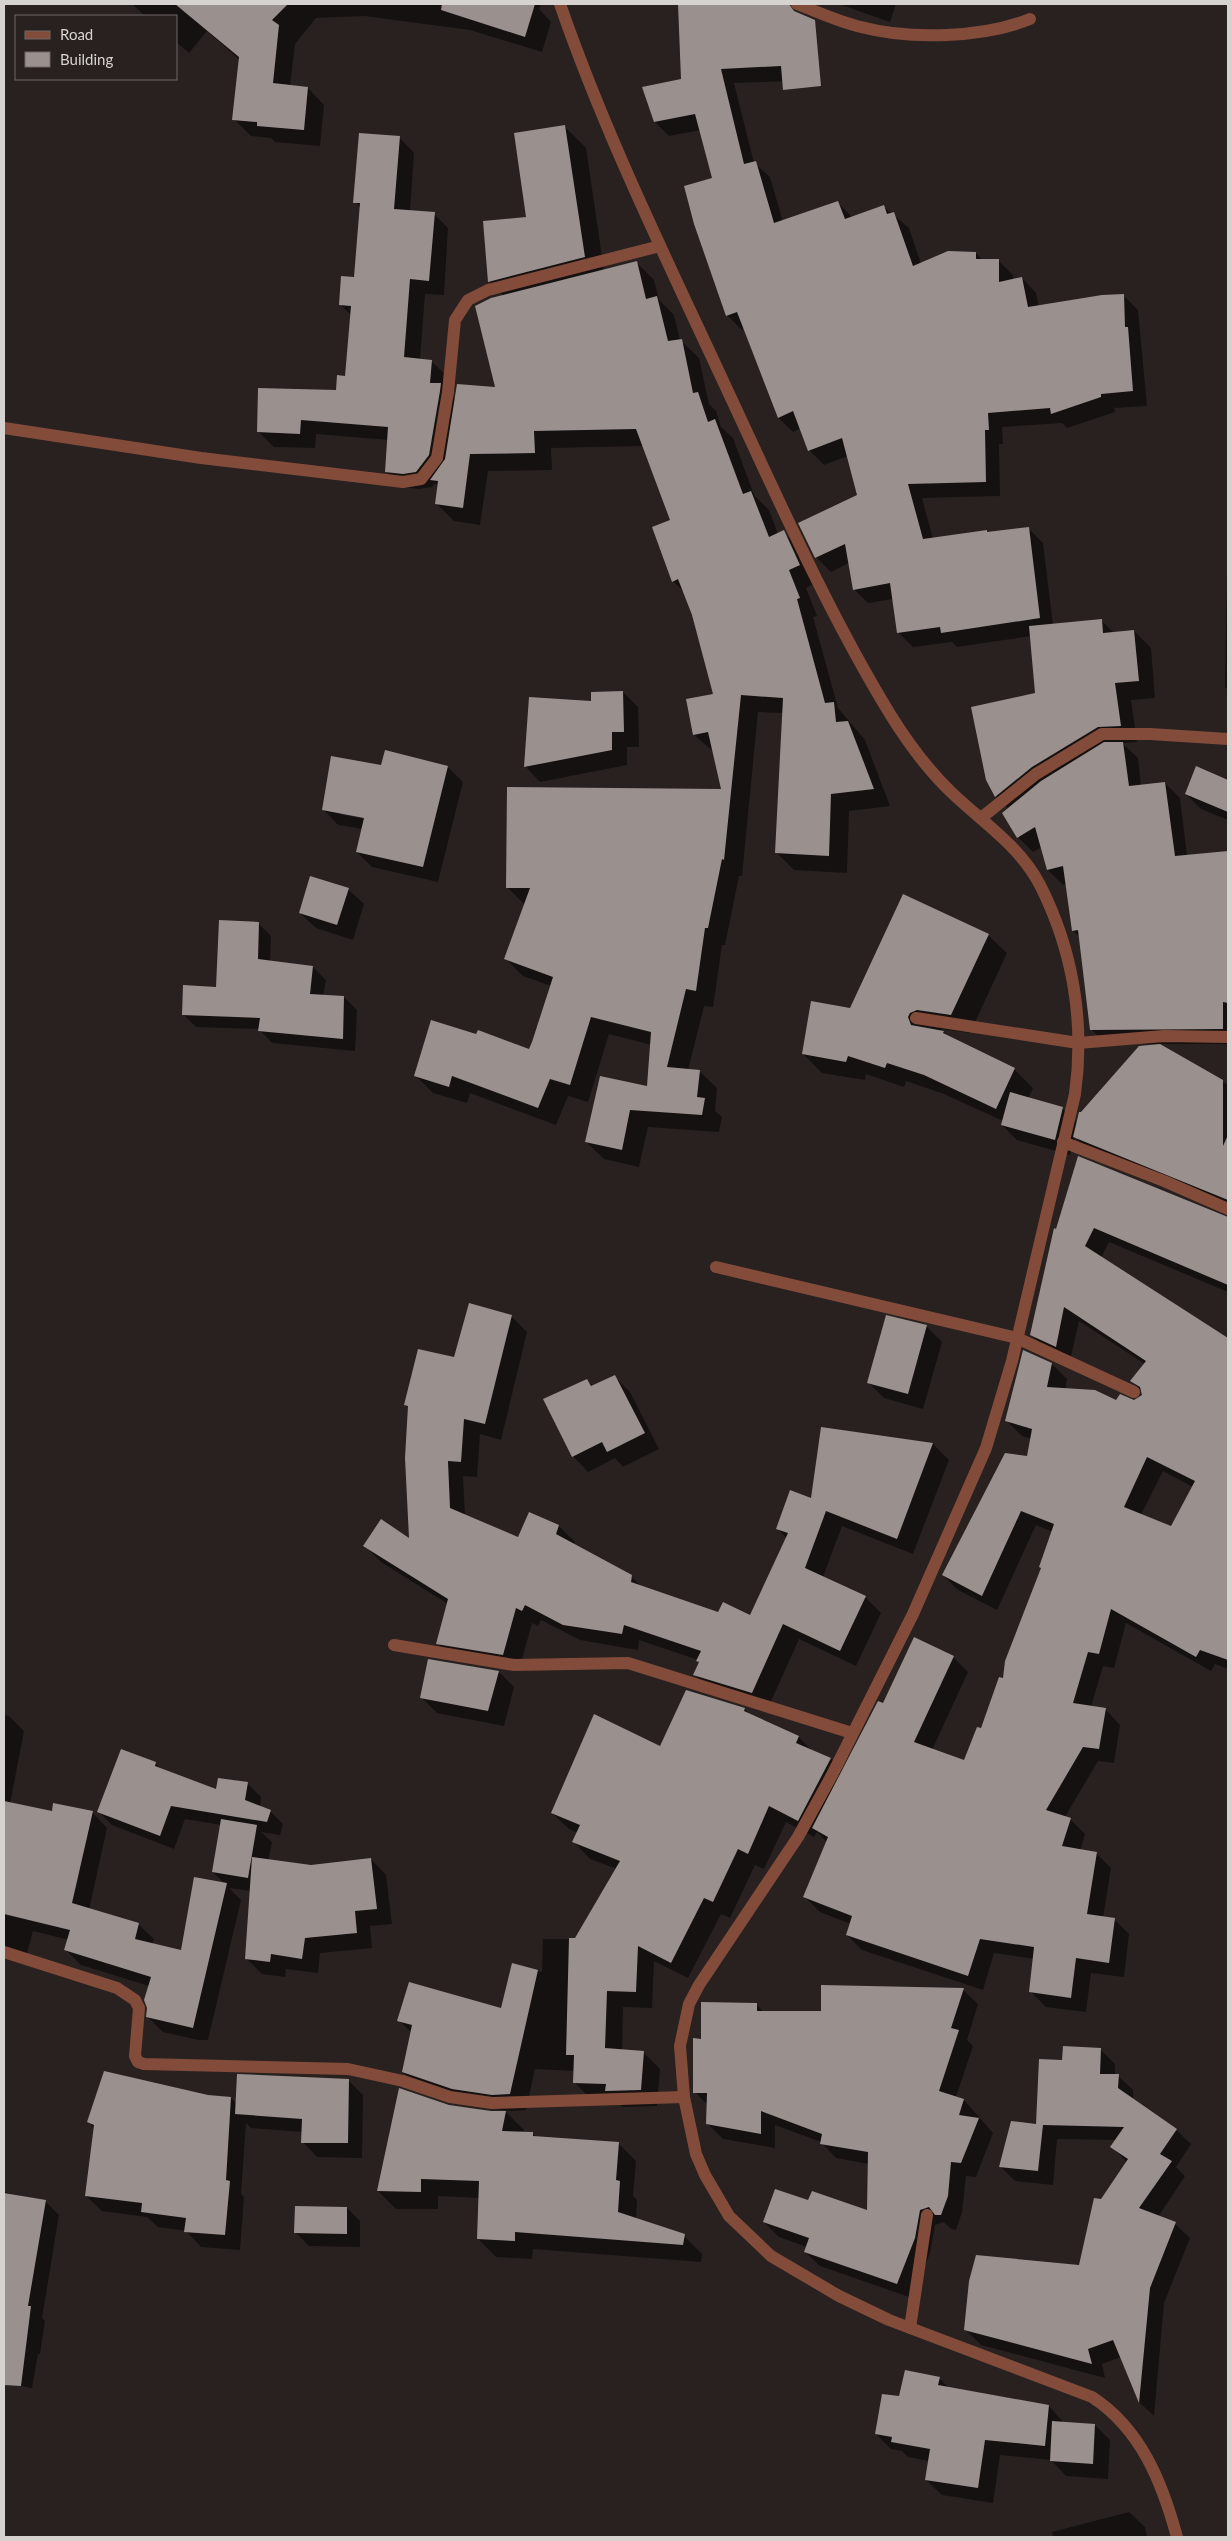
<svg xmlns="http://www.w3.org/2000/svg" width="1232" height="2541" font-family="Lato,sans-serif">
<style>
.shadow{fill:#0007;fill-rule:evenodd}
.building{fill:#9a918f;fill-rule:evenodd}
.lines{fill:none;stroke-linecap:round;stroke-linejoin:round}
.service{stroke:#834c3a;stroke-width:12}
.minor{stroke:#834c3a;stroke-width:12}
</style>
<rect width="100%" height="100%" fill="#28211f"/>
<!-- shadow -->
<g class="shadow">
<polygon points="132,4 541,4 539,9 551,22 542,52 470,30 364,16 316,18 295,44 290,86 308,88 324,105 320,146 275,142 271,138 251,136 234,119 240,60 207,31 189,53 176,42 176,16 145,16"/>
<polygon points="679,4 787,4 789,81 734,83 754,163 770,177 783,222 838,203 853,218 884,207 909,228 921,264 976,253 983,260 998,260 1013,275 1013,280 1022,278 1036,293 1039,307 1123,295 1138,310 1147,406 1114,408 1115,412 1067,428 1062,423 1002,427 1003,444 999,444 1000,496 922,498 933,539 1028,528 1043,543 1053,625 1102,621 1114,633 1134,631 1151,648 1155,698 1131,700 1137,742 1122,743 1138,758 1141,786 1165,783 1180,798 1187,856 1228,852 1228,1044 1157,1044 1228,1085 1228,1208 1090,1152 1075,1137 1070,1155 1017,1140 1002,1125 1003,1121 944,1094 906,1081 904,1087 866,1074 865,1080 822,1073 803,1054 850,1009 988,935 1007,953 970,1033 941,1029 950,1038 1014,1069 1033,1088 1028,1099 1063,1109 1078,1123 1157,1046 1157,1044 1106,1044 1091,1029 1080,937 1073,931 1067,884 1063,885 1048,870 1042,847 1033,852 1018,837 1004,812 1008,808 996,796 1036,694 1031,636 957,647 952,642 913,647 898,632 893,599 868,603 854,589 849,563 831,572 816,557 858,495 848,456 824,465 809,450 801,428 793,432 779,418 744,329 742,330 727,315 714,179 701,130 669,136 655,122 683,80"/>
<polygon points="839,4 896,4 890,22"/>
<polygon points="565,127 586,148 604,270 636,262 654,280 659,300 674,315 680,340 699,358 709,404 716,411 721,427 733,438 754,495 769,510 778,534 783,532 801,549 817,582 806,588 817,616 813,617 838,708 865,740 890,806 849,811 847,873 794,870 776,852 783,713 758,712 742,876 739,876 725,945 722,945 713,1007 704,1006 688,1070 699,1071 717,1088 715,1111 722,1117 719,1132 648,1127 639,1167 604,1159 586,1142 648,1088 652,1045 609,1034 588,1102 568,1096 556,1125 470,1093 467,1103 433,1093 415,1075 530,1050 551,986 523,976 506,959 525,905 507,887 723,791 714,752 694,735 715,695 693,615 684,592 673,581 672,521 644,446 551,448 552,470 488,471 480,525 454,521 436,503 438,487 435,483 432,487 419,489 401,487 386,471 389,440 316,434 315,448 274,447 259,432 337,391 346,377 352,316 340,304 355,278 361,208 355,202 399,137 414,153 410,211 433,213 448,228 444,295 425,294 420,360 431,361 447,376 445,390 456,400 497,388 504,296 489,281 528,219"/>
<polygon points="1227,576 1228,576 1228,690 1225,687"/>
<polygon points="623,692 638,707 639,747 627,747 627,765 540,782 525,766 592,702"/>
<path d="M382 766 448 767 463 782 438 882 372 867 357 852 363 829 338 825 323 809ZM339 812 371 818 370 820 339 814Z"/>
<polygon points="1197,768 1228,782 1228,820 1201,809 1186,794"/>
<polygon points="348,889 364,904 353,940 316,928 300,913"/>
<polygon points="258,923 271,936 270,962 313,967 326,980 323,996 344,997 357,1010 355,1051 272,1043 259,1029 196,1027 183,1014 218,988"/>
<path d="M1228 1217V1292L1109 1242 1101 1258 1228 1340V1669L1215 1664 1211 1671 1126 1623 1114 1668 1103 1666 1091 1707 1106 1710 1120 1725 1114 1763 1098 1761 1065 1817 1070 1819 1085 1834 1080 1851 1096 1853 1111 1868 1103 1918 1114 1919 1129 1934 1124 1977 1091 1973 1086 2012 1046 2007 1031 1992 1034 1959 994 1953 983 1990 862 1950 847 1935 851 1924 820 1912 805 1897 827 1842 817 1832 814 1837 786 1822 764 1869 755 1865 730 1918 721 1914 688 1978 654 1961 652 2008 623 2007 622 2051 643 2052 660 2069 657 2106 623 2107 616 2100 591 2099 574 2082V2071L535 2069 526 2110 510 2111 470 2105 420 2089 403 2072 412 2033 399 2020 502 2010 513 1965 542 1972 543 1939H576L617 1869 590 1859 574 1842 578 1833 569 1829 552 1813 661 1747 687 1691 745 1709 751 1716 799 1737 813 1752 831 1759 843 1772 884 1705 953 1657 968 1672 932 1750 964 1762 1004 1680 1053 1532 1036 1525 997 1610 958 1590 943 1575 1028 1457 1032 1439 1022 1436 1007 1421 1052 1364 1067 1379 1065 1390 1116 1401H1134L1143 1396 1142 1392 1132 1381 1145 1364 1079 1321 1070 1361 1047 1350 1032 1335 1055 1230ZM1163 1471 1193 1487 1171 1527 1141 1515Z"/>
<polygon points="511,1316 527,1332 501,1440 480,1434 477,1477 463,1476 465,1516 519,1539 530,1514 559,1526 575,1542 573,1545 631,1576 643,1588 719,1614 751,1617 787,1539 778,1529 812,1500 822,1429 933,1444 949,1460 913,1554 842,1526 823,1577 865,1597 881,1613 856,1666 799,1639 768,1708 711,1690 695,1675 700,1663 698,1660 639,1640 638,1650 580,1640 541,1620 538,1626 532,1623 519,1670 453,1659 437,1643 448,1604 381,1562 365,1546 411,1540 409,1408 406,1405 455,1359"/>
<polygon points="926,1326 942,1342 923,1409 884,1398 869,1383"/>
<polygon points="615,1377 630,1392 659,1449 623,1467 615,1458 588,1472 573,1456 587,1380 594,1387"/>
<polygon points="499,1672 514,1687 504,1726 437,1713 421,1697"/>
<polygon points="4,1715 9,1716 24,1731 10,1804 53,1812 92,1812 107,1828 89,1910 138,1924 154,1939 152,1945 182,1952 225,1884 213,1872 221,1825 185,1819 174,1849 112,1825 99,1812 155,1763 161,1769 217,1791 248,1784 261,1797 260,1807 270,1811 283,1824 280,1835 261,1832 272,1842 268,1861 311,1866 371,1859 386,1875 392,1924 370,1926 372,1948 320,1953 318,1973 286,1969 285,1977 262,1974 246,1958 251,1891 229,1888 241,1900 208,2040 198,2040 163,2032 148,2017 149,1986 81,1965 66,1950 69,1940 33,1931 25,1960 4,1955"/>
<polygon points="963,1990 978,2004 967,2040 973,2046 956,2097 964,2100 993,2133 976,2177 966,2176 962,2212 956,2230 951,2229 944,2222 935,2225 930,2253 912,2298 820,2266 805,2252 807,2247 779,2237 764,2222 809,2201 868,2212 869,2164 836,2158 821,2142 775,2125 775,2148 723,2139 708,2124 708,2105 695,2092 702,2040 757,2005 764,2012 822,2012"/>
<polygon points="1100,2049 1115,2064 1115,2076 1118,2076 1133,2090 1133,2099 1176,2130 1191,2144 1176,2167 1185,2176 1158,2217 1175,2224 1190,2238 1164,2303 1154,2416 1140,2403 1121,2357 1102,2364 1105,2378 981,2345 966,2330 1080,2266 1101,2200 1127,2162 1112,2147 1116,2140 1057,2139 1053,2185 1015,2181 1001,2167 1037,2125 1063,2061"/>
<polygon points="348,2080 363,2095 362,2158 317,2157 303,2142 303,2132 251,2128 246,2123 241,2194 244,2197 240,2250 201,2247 186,2231 158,2227 147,2217 102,2211 86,2196 94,2128 89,2122 208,2096 231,2098 237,2104"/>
<polygon points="400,2090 448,2106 491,2112 506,2112 524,2130 523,2133 532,2133 536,2137 618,2143 636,2161 633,2196 637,2200 636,2220 684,2236 702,2254 701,2262 533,2249 532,2259 496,2257 478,2239 480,2198 438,2196 438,2209 396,2209 378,2191"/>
<polygon points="4,2192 45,2201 59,2215 42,2318 45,2321 40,2354 38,2354 32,2388 4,2383"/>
<polygon points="347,2208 360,2221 360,2247 309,2246 296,2233"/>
<polygon points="939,2378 950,2389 1049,2406 1064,2423 1095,2425 1110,2440 1108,2479 1066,2476 1051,2460 1000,2455 993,2503 942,2495 926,2480 929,2461 908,2457 902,2451 891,2449 876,2434 900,2398"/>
<polygon points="1129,2512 1145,2527 1147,2537 1053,2537 1052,2532"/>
</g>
<!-- building -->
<g class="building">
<polygon points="175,4 288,4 272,20 279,25 273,83 308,87 304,130 257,126 257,122 232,120 239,57"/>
<polygon points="442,4 535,4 525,37 441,10"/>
<polygon points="678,4 789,4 794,11 815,20 821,86 783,90 781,66 721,69 744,164 756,161 774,223 838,201 845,219 884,205 887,214 894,212 913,266 948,251 976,252 976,259 999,259 999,282 1022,277 1028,307 1102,295 1124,294 1125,327 1128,327 1133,391 1101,394 1101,397 1051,414 1050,408 988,413 989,430 985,430 986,482 908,484 923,539 987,530 987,532 1029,527 1040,618 941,633 940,627 897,633 890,583 853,590 845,544 815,558 798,523 857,495 842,438 808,451 793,411 778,418 737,312 726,316 694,224 684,186 712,178 695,114 654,122 642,87 681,79"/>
<polygon points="565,125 585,257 488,282 483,221 526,217 514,133"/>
<polygon points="359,133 400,136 394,209 435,212 429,281 410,279 404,357 432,360 430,383 441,383 440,391 429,455 416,472 403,474 385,472 388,427 301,420 300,434 257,432 258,388 336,390 337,375 345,376 351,306 339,305 341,276 354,277 360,203 353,203"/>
<polygon points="637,261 646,299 657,296 668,341 682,339 693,393 698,392 708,422 715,419 743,494 751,491 769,537 784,530 800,565 789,570 800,598 797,599 825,703 834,702 836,722 848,721 874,789 831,794 829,856 775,853 783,698 741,695 724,860 722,859 708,928 705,928 696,991 686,989 667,1067 700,1070 697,1097 705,1098 702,1115 630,1110 622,1150 585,1142 600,1076 647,1086 651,1032 591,1017 570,1085 550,1079 538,1108 452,1076 449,1087 414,1076 431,1020 476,1034 478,1030 529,1049 532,1042 553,977 504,959 530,888 506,888 507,787 721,789 708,732 693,735 686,699 713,694 692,615 678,579 672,582 652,527 670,520 636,429 534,431 535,453 470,454 463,508 435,504 438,481 430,480 445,459 457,384 495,387 475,306 491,298"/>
<polygon points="1102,619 1103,633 1134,630 1139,681 1115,683 1121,726 1098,727 1032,767 995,797 986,780 971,707 1035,693 1029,626"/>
<polygon points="623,691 624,732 612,732 612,750 524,767 529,697 591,701 591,692"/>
<polygon points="1104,742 1123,742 1129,786 1165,782 1175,856 1228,851 1228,1003 1223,1002 1223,1029 1090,1030 1078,930 1072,931 1063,866 1047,870 1035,827 1017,838 1002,813 1041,781"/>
<polygon points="385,750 448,766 423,867 356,852 364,818 322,810 331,756 381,765"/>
<polygon points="1196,766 1228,780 1228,812 1185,794"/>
<polygon points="310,876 349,888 337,925 299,913"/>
<polygon points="903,894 989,934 951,1015 917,1010 910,1013 908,1017 911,1025 944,1031 943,1033 1015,1068 996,1109 924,1075 887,1063 885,1068 848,1056 846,1062 802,1054 811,1001 850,1008"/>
<polygon points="219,920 259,922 258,959 313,966 310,994 344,996 343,1039 258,1031 260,1018 182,1015 183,985 216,987"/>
<polygon points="1160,1044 1223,1080 1223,1146 1228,1135 1228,1200 1073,1137 1079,1112 1081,1112 1139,1046"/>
<polygon points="1010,1092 1063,1107 1055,1140 1001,1125"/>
<path d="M1078 1156 1228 1217V1285L1094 1228 1085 1246 1228 1338V1660L1200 1650 1196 1657 1111 1609 1099 1654 1088 1652 1073 1703 1106 1708 1099 1749 1083 1747 1046 1810 1071 1818 1062 1846 1097 1852 1087 1914 1115 1918 1109 1963 1076 1958 1071 1998 1029 1992 1034 1947 980 1939 968 1976 846 1935 852 1916 803 1897 828 1837 812 1828 878 1701 883 1703 914 1637 954 1656 914 1742 964 1760 977 1727 981 1728 999 1677 1003 1678 1005 1661 1041 1568 1039 1567 1054 1524 1021 1511 982 1596 942 1575 1005 1453 1027 1456 1032 1429 1005 1421 1023 1350 1052 1363 1047 1387 1095 1390 1116 1400 1120 1394 1134 1400 1142 1395 1140 1387 1130 1381 1146 1361 1064 1307 1056 1347 1030 1335 1054 1228 1056 1229ZM1147 1457 1195 1481 1171 1526 1124 1507Z"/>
<polygon points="469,1303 512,1315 485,1424 464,1419 461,1462 448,1461 450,1508 518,1537 529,1512 559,1525 556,1534 632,1575 631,1582 718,1612 723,1602 750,1615 788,1533 776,1529 790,1490 811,1498 821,1427 933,1443 897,1539 826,1511 805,1568 866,1596 840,1651 783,1624 752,1693 693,1675 699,1662 696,1661 701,1651 624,1625 622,1634 563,1625 525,1605 522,1611 516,1608 503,1655 436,1644 448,1599 363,1546 381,1519 409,1538 405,1458 408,1406 404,1405 418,1349 454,1357"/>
<polygon points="886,1315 927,1325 908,1394 867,1383"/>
<polygon points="615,1375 645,1433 607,1452 602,1442 572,1457 543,1399 587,1379 591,1386"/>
<polygon points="428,1659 499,1671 488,1711 420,1698"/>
<polygon points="686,1690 745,1708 744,1711 799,1736 796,1743 831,1758 798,1821 769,1806 748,1854 738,1849 713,1902 704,1898 671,1963 638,1946 636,1992 607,1991 605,2048 644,2051 641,2090 605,2091 606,2084 573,2083 574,2055 566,2055 569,1938 575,1938 620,1861 572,1842 580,1825 551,1813 594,1714 660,1746"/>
<polygon points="121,1749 156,1762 155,1766 216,1789 218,1778 248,1782 245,1800 271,1810 267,1822 171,1806 160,1836 97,1812"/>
<polygon points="4,1801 52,1811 53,1803 93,1811 72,1903 139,1923 135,1939 181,1950 194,1877 227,1883 193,2028 146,2017 147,2008 144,2000 151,1977 64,1950 70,1930 4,1914"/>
<polygon points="221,1819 257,1825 248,1878 212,1872"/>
<polygon points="252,1857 311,1865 371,1858 377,1909 355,1911 357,1933 305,1938 302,1959 271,1954 270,1962 245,1959"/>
<polygon points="512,1963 538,1970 510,2094 492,2095 452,2089 402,2072 412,2025 397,2021 409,1982 501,2008"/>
<polygon points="821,1985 964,1988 951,2028 959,2030 939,2091 964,2099 959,2115 979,2118 961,2163 951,2162 948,2196 941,2215 935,2215 929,2207 920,2210 915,2238 897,2284 804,2252 809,2238 763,2222 775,2189 808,2200 812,2191 867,2210 868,2152 820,2144 822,2134 761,2111 761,2134 706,2124 707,2093 693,2093 693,2038 701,2039 701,2002 757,2003 757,2011 821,2011"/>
<polygon points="1063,2046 1101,2048 1100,2074 1119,2074 1118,2088 1177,2129 1160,2154 1172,2161 1139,2208 1176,2222 1150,2288 1139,2403 1113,2340 1088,2349 1092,2364 964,2330 969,2281 976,2255 1079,2265 1094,2198 1101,2199 1128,2159 1110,2147 1124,2127 1043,2125 1038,2171 999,2167 1011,2121 1036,2124 1039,2059 1062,2060"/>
<polygon points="104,2071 208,2095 231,2097 226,2180 230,2181 225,2235 184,2232 186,2218 141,2212 142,2203 85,2196 94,2125 87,2122"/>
<polygon points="237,2074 349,2079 348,2143 301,2143 302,2119 235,2114"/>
<polygon points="399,2088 449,2105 491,2111 506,2111 502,2131 533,2132 533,2136 619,2142 616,2180 620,2181 618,2212 685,2234 683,2245 515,2232 515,2241 477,2239 479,2181 421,2179 421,2192 377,2191"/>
<polygon points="4,2193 46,2200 28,2306 31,2306 21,2386 4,2385"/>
<polygon points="295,2206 347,2207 347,2234 294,2233"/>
<polygon points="905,2370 940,2377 938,2385 1049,2405 1045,2446 985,2440 978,2488 925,2480 930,2449 891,2442 892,2437 875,2434 882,2394 899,2396"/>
<polygon points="1052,2421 1095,2424 1093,2464 1050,2461"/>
</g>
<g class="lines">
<!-- service -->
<polyline class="service" points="716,1267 1017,1338"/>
<!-- minor -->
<g class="minor">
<path d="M560 4C605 134 666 258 724 383 776 494 826 609 890 714 908 743 927 769 951 792 981 821 1020 846 1040 885 1073 950 1085 1022 1075 1094L1012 1361 986 1448 913 1614 832 1775 798 1837 699 1985 689 2004 680 2046 684 2097 696 2154 705 2175 729 2216 771 2256 839 2296 889 2320 1092 2397C1141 2429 1162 2482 1177 2537"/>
<path d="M797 4C818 12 839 22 861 27 910 40 983 38 1030 19"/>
<polyline points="4,428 201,458 403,482 421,479 437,458 448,392 455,320 468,300 488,290 660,246"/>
<polyline points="981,818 1036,774 1102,734 1150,734 1228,739"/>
<polyline points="916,1018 1078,1043 1164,1036 1228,1037"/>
<polyline points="1063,1142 1164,1181 1228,1209"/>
<polyline points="1017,1338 1134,1392"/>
<polyline points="394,1645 514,1665 628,1663 852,1733"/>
<polyline points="4,1952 117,1988 135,2000 139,2008 135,2056 138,2062 144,2064 348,2069 403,2081 450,2097 492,2103 684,2097"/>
<polyline points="910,2328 927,2215"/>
</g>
</g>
<!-- border -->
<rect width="1232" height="2541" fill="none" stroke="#d6d2d0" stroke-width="10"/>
<!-- legend -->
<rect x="15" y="15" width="162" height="65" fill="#28211f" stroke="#6e6866"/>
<rect x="25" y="31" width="25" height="8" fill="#834c3a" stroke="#6e6866"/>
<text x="60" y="40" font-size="15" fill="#d6d2d0">Road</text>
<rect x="25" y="52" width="25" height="15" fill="#9a918f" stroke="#6e6866"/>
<text x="60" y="65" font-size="15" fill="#d6d2d0">Building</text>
</svg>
